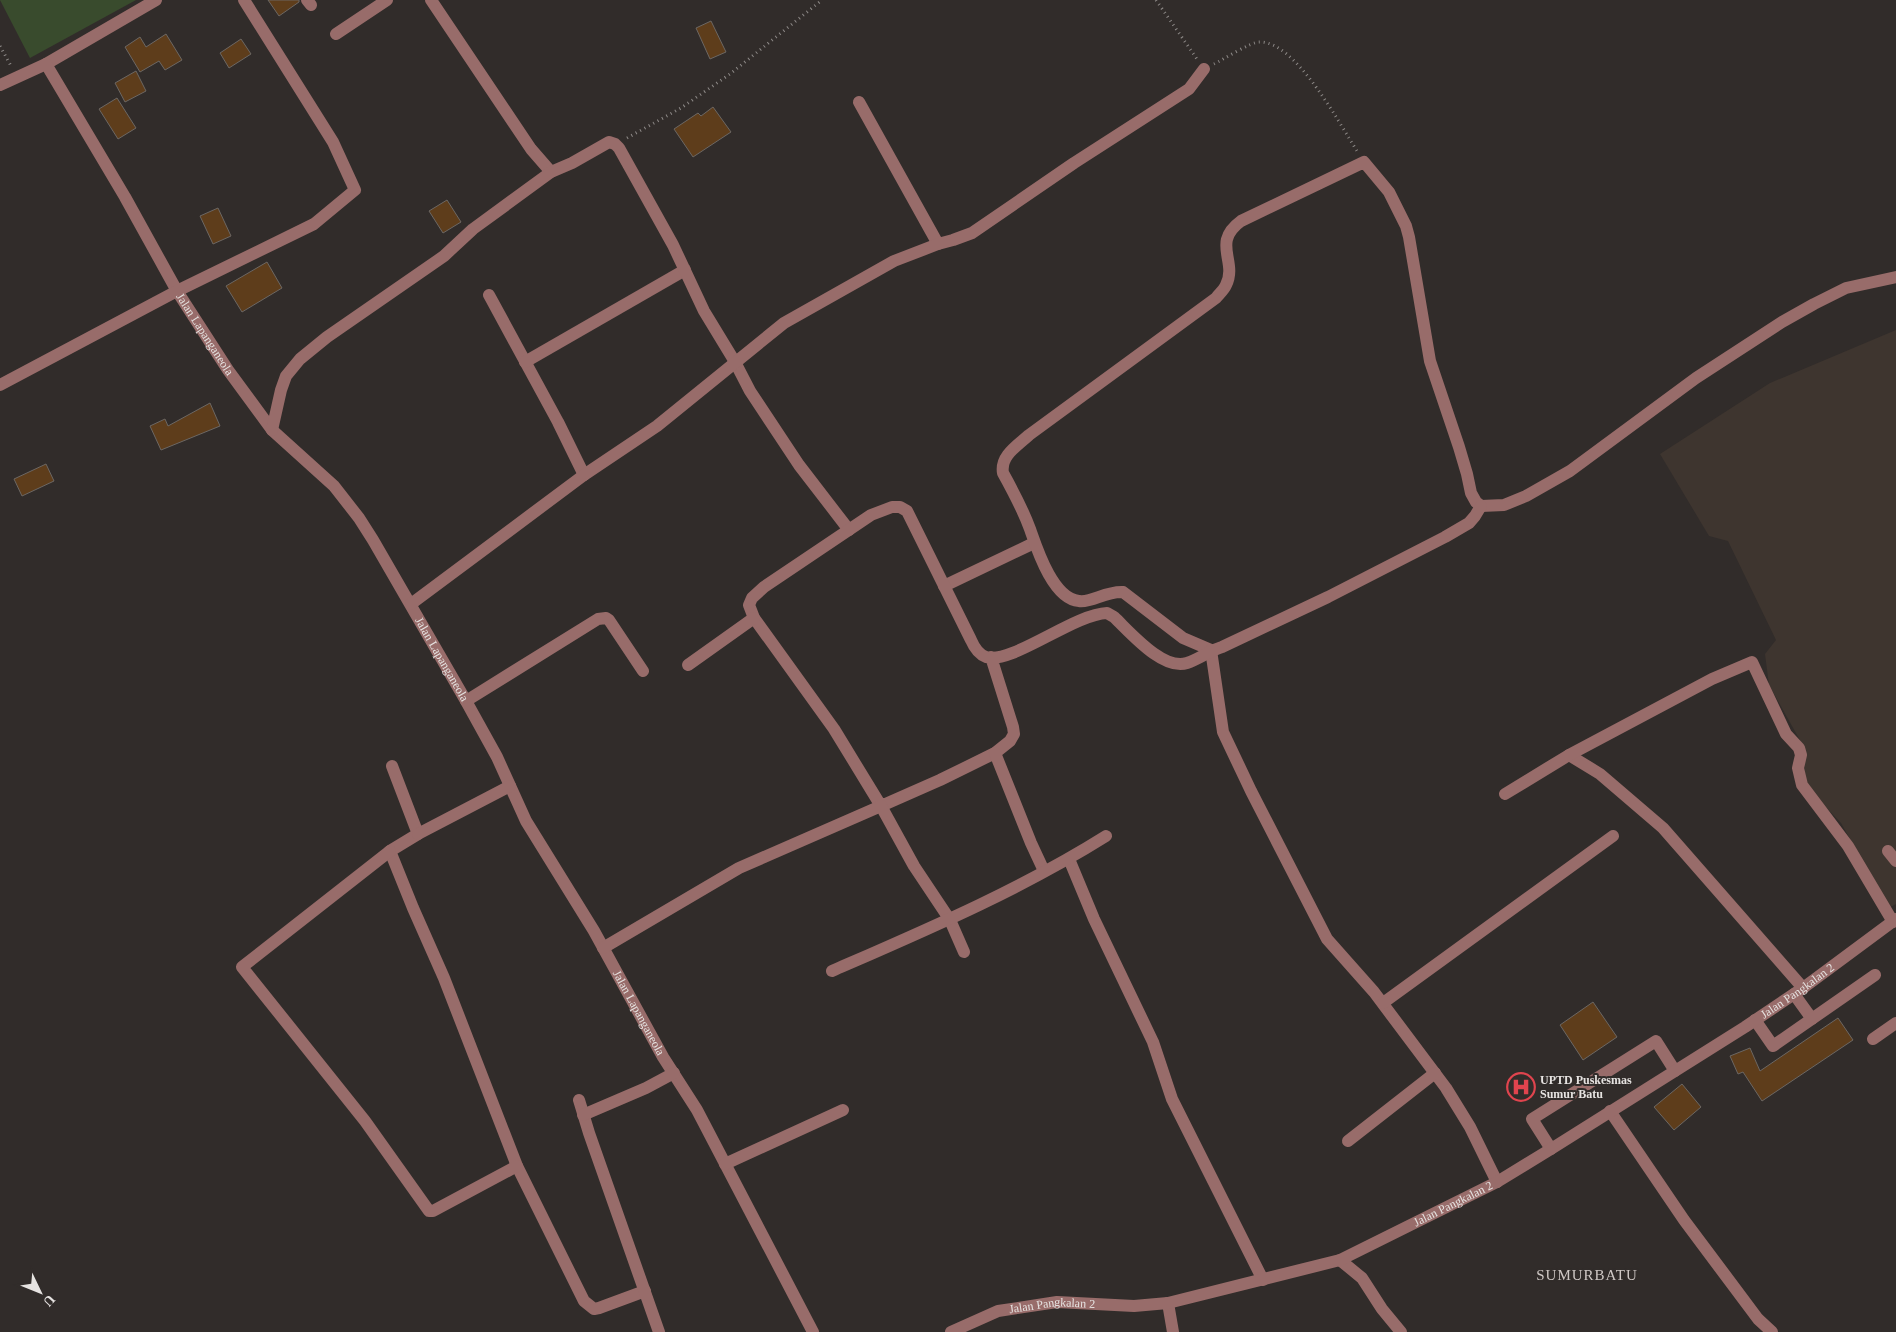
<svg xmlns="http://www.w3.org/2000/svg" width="1896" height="1332" font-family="Georgia,serif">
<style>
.built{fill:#3e352f}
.green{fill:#394b2d}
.building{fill:#5e3d1b;stroke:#6c6763}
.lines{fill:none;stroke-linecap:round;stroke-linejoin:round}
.path{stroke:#8e8a88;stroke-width:3;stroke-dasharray:1 4;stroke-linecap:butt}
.minor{stroke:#986c6a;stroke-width:12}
.labels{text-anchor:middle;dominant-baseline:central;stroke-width:4;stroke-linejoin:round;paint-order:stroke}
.street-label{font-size:12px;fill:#e6e3e1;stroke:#312c2a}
.poi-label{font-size:12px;font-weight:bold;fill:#e6e3e1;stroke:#312c2a;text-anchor:start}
.quarter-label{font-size:15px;letter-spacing:1px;fill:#cfc8c5;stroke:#312c2a}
</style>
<rect width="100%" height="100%" fill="#312c2a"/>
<!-- built -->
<polygon class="built" points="1896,330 1896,904 1889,908 1841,823 1821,802 1806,781 1801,742 1769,685 1765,654 1776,640 1728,541 1709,536 1660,454 1770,383"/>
<!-- green -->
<polygon class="green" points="0,0 136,0 30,58"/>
<!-- building -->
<g class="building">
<polygon points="268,0 299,0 299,2 279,16"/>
<polygon points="711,21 726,52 710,59 696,28"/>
<polygon points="166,34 182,60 165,70 159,61 140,72 125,47 140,37 146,47"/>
<polygon points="241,39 251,54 229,68 220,53"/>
<polygon points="136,71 146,91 125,102 115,83"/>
<polygon points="117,98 136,128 118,139 99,109"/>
<polygon points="713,107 731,132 693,157 674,129 698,113 701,116"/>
<polygon points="447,200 461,222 443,233 429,211"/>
<polygon points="218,208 231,236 213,244 200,216"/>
<polygon points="267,262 282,288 242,312 226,286"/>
<polygon points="210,403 220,426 161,450 150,426 165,419 168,426"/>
<polygon points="46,464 54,481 22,496 14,479"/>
<polygon points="1593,1002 1617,1037 1583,1060 1560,1025"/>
<polygon points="1838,1018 1853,1040 1762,1101 1743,1072 1738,1074 1730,1056 1750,1048 1760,1071"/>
<polygon points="1682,1084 1701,1107 1674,1130 1654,1107"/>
</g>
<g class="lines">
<!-- path -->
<g class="path">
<polyline points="1156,0 1197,59"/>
<polyline points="0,46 11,66"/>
<path d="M1214 64C1224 59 1251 42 1259 42 1295 40 1339 123 1357 151"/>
<polyline points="627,138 681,108 730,74 822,0"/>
</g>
<!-- minor -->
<g class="minor">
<polyline points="307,0 311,5"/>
<polyline points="431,0 531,149 551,172"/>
<polyline points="336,34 387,0"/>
<polyline points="46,64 156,0"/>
<path id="s1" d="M0 85 46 64 125 197 177 291 228 370 272 430 334 486 359 518 373 540 466 701 497 757 526 821 594 931 663 1057 697 1110 813 1332"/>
<polyline points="859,102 938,244"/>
<polyline points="489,295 558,422 584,475"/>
<polyline points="525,362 685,270"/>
<polyline points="0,385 177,291 314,224 355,190 333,142 244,0"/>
<polyline points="272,430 281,390 286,376 300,359 327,337 444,256 473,229 551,172 572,163 609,142 615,144 619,148 673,245 704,311 735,362 750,391 799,465 849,530"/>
<polyline points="944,586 1034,543"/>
<polyline points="411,604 584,475 657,426 784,323 894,261 938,244 953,240 972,233 1074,163 1189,89 1204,69"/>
<path d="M1211 650 1183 638 1123 592C1105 591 1092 603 1079 601 1053 599 1037 549 1030 529 1023 510 1013 491 1003 473 1000 456 1017 446 1029 435L1216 298C1219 294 1224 290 1226 285 1238 261 1211 243 1241 221L1364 162 1389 192 1406 226 1409 237 1430 361 1459 447 1467 474 1471 493 1476 502 1481 506 1504 505 1526 496 1570 471 1696 378 1782 322 1814 304 1846 288 1896 277"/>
<polyline points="1211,650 1223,732 1251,791 1327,939 1374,992 1446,1088 1470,1127 1497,1182"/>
<path d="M991 657 1013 727 1014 734 1010 741 995 753 940 780 881 806 834 729 754 618 749 605 752 598 764 587 871 515 892 507H900L907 511 971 640C974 647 978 654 986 657 1011 665 1074 614 1107 613L1114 617C1130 632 1163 671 1187 663 1199 659 1209 651 1222 647L1328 597 1445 537 1469 523 1475 516 1481 506"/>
<polyline points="688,665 754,618"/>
<polyline points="466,701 598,619 606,618 609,620 643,671"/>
<polyline points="995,753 1031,843 1044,871"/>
<polyline points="1569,755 1600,774 1663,828 1803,988"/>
<polyline points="392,766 418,834 390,851 413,908 444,978 517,1166 584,1301 594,1309 599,1308 645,1291"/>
<polyline points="1505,794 1569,755 1712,679 1752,662 1786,734 1799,748 1801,755 1798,768 1802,785 1848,846 1893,922"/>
<polyline points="418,834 510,786"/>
<polyline points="390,851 242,967 365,1121 429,1211 433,1211 517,1166"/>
<polyline points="1888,851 1896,861"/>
<polyline points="1069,859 1094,919 1153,1042 1172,1099 1263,1280"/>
<polyline points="603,948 739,868 881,806 914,866 950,920 964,952"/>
<path d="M832 971C926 930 1020 890 1106 836"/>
<polyline points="1794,994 1812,1019"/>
<polyline points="1383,1003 1613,836"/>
<polyline points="1755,1020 1773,1046 1875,975"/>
<polyline points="1873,1039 1896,1023"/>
<polyline points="579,1100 589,1133 659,1332"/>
<polyline points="1610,1111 1684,1220 1758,1319 1772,1332"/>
<polyline points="583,1115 646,1088 674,1073"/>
<polyline points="1348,1141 1435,1073"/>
<polyline points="1551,1149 1532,1119 1656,1041 1675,1071"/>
<polyline points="725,1164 843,1110"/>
<polyline points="1340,1260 1362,1278 1382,1309 1401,1332"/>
<polyline points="1168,1303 1173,1332"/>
<path id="s2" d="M951 1332 998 1311 1057 1302 1134 1306 1168 1303 1340 1260 1497 1182 1551 1149 1745 1027 1803 988 1896 919"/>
</g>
</g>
<!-- icons -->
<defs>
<symbol id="hospital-ring" viewBox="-11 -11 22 22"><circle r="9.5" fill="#312c2a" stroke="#e0444e" stroke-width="1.5"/><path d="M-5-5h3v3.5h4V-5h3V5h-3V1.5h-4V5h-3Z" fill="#e0444e"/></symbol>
</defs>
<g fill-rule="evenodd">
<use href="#hospital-ring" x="1505" y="1071" width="32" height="32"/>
</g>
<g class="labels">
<!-- street labels -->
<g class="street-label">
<text stroke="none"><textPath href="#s1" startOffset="364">Jalan Lapanganeola</textPath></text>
<text stroke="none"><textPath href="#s1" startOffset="769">Jalan Lapanganeola</textPath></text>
<text stroke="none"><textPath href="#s2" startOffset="931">Jalan Pangkalan 2</textPath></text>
<text stroke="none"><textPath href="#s1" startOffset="1174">Jalan Lapanganeola</textPath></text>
<text stroke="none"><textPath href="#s2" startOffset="526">Jalan Pangkalan 2</textPath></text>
<text stroke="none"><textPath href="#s2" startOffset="106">Jalan Pangkalan 2</textPath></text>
</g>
<!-- poi labels -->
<g class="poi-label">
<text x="1540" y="1080">UPTD Puskesmas<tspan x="1540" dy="14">Sumur Batu</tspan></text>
</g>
<!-- quarter labels -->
<g class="quarter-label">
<text x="1587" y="1275">SUMURBATU</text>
</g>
</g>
<!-- north arrow -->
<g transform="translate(40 1292) rotate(133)" stroke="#312c2a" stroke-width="4" paint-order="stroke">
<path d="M0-4L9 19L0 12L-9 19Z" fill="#e6e3e1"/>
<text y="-8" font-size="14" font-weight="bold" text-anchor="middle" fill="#e6e3e1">U</text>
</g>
</svg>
